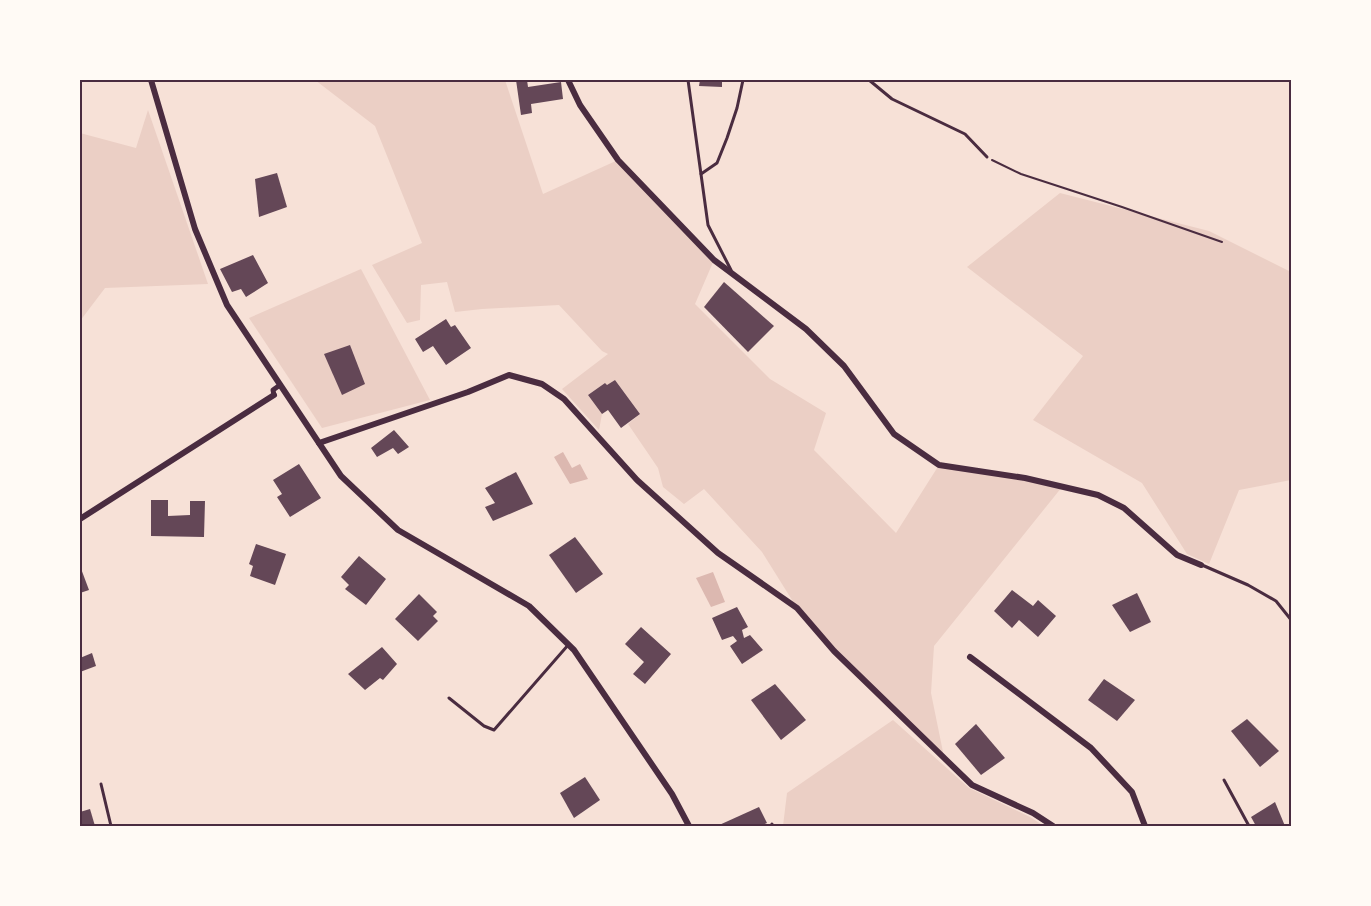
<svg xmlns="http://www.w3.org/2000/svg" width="1371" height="906" font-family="Commissioner,sans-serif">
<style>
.green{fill:#ebcfc5}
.water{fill:#dcb8b0}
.building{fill:#644757}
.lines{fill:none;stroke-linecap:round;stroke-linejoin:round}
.path{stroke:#4a2c40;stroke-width:2}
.service{stroke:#4a2c40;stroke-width:3}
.pedestrian{stroke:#4a2c40;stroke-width:5}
.minor{stroke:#4a2c40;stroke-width:6}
.neatline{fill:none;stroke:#4a2c40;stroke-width:2}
</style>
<rect width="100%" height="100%" fill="#f7e1d7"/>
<!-- green -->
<g class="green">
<polygon points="315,80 505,80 543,194 618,160 714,260 695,304 770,379 826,413 814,450 896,533 939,465 1062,487 934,646 931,693 944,757 834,651 797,608 762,552 704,489 684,504 663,487 658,468 628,424 640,414 615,380 607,385 605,383 588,395 602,414 599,430 562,389 608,354 602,351 559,305 482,309 455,312 447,282 421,285 420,320 407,323 372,265 422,243 375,126"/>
<polygon points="148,110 208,284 105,288 80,321 80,133 136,148"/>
<polygon points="1060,193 1209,231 1291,272 1291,480 1239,490 1209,564 1187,554 1142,483 1033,420 1083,356 967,267"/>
<polygon points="361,269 430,400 322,428 249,318"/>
<polygon points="893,720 969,788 1030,817 1044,826 783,826 787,793"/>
</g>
<!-- water -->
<g class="water">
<polygon points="563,452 572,468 580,464 588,479 570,484 554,457"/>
<polygon points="713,572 725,602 711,607 696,578"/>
</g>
<!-- building -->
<g class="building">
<polygon points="516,80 527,80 528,87 561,82 563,99 531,104 532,113 521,115"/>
<polygon points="700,80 722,80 722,87 699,86"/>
<polygon points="277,173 287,207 259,217 255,179"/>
<polygon points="253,255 268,283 246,297 241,289 232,292 220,269"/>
<polygon points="724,282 774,326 748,352 704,307"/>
<polygon points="446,319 451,327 455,325 471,348 446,365 433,346 423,352 415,339"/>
<polygon points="350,345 365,384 342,395 324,354"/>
<polygon points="615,380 640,414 621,428 608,410 602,414 588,395 605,383 607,385"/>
<polygon points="394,430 409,447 398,454 393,448 377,457 371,448"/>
<polygon points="299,464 321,498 290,517 277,497 282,494 273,480"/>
<polygon points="516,472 533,504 493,521 485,507 495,503 485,488"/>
<polygon points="151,500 168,500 168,516 190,515 190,501 205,501 204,537 151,536"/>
<polygon points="575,537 603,574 576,593 549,555"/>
<polygon points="256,544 286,554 275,585 250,576 253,566 249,564"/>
<polygon points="359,556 386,579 366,605 345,589 349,585 341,577"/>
<polygon points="80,566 89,590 80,593"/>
<polygon points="1012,590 1033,606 1038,600 1056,616 1038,637 1019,620 1012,628 994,611"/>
<polygon points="1137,593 1151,622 1130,632 1112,605"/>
<polygon points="419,594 437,612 433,616 438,621 418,641 395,619"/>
<polygon points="737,607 748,627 742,630 744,638 750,635 763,650 742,664 730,646 737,641 733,636 722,640 712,618"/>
<polygon points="641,627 671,654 645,684 633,674 644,662 625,644"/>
<polygon points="382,647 397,664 383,680 380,678 365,690 348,674"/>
<polygon points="92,653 96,666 80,672 80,658"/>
<polygon points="1104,679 1135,700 1117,721 1088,700"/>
<polygon points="775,684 806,720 781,740 751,700"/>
<polygon points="1247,719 1279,751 1260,767 1231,731"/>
<polygon points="976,724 1005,758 981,775 955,744"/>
<polygon points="585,777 600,800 574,818 560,793"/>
<polygon points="1275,802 1285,826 1256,826 1251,817"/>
<polygon points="759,807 767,823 760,826 717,826"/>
<polygon points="90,809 95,826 80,826 80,812"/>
</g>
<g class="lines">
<!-- path -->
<polyline class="path" points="992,160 1021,174 1122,207 1222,242"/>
<!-- service -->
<g class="service">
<polyline points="688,80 708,225 731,270"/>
<polyline points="869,80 892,99 965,134 987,157"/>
<polyline points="701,174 717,163 727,138 737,108 743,80"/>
<polyline points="1202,565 1248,585 1276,601 1292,621"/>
<polyline points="449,698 484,726 494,730 569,644"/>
<polyline points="1224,780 1249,826"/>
<polyline points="101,784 111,826"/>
<polyline points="771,826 772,824"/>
</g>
<!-- pedestrian -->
<polyline class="pedestrian" points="274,395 273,390 280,385"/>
<!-- minor -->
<g class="minor">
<polyline points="151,80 195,229 227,305 341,476 398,530 529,606 574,650 672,794 689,826"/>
<polyline points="568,80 580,105 618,160 714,260 806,329 844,366 894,434 939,465 1025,478 1098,495 1124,508 1177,555 1201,565"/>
<polyline points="319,443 468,392 509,375 542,384 564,399 637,480 718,553 797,608 834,651 972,785 1033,813 1053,826"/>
<polyline points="80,519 274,395"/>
<polyline points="970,657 1091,748 1132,792 1145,826"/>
</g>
</g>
<!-- border -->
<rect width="1371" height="906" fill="none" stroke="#fffaf5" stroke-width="162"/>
<rect x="81" y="81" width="1209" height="744" class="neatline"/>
</svg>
